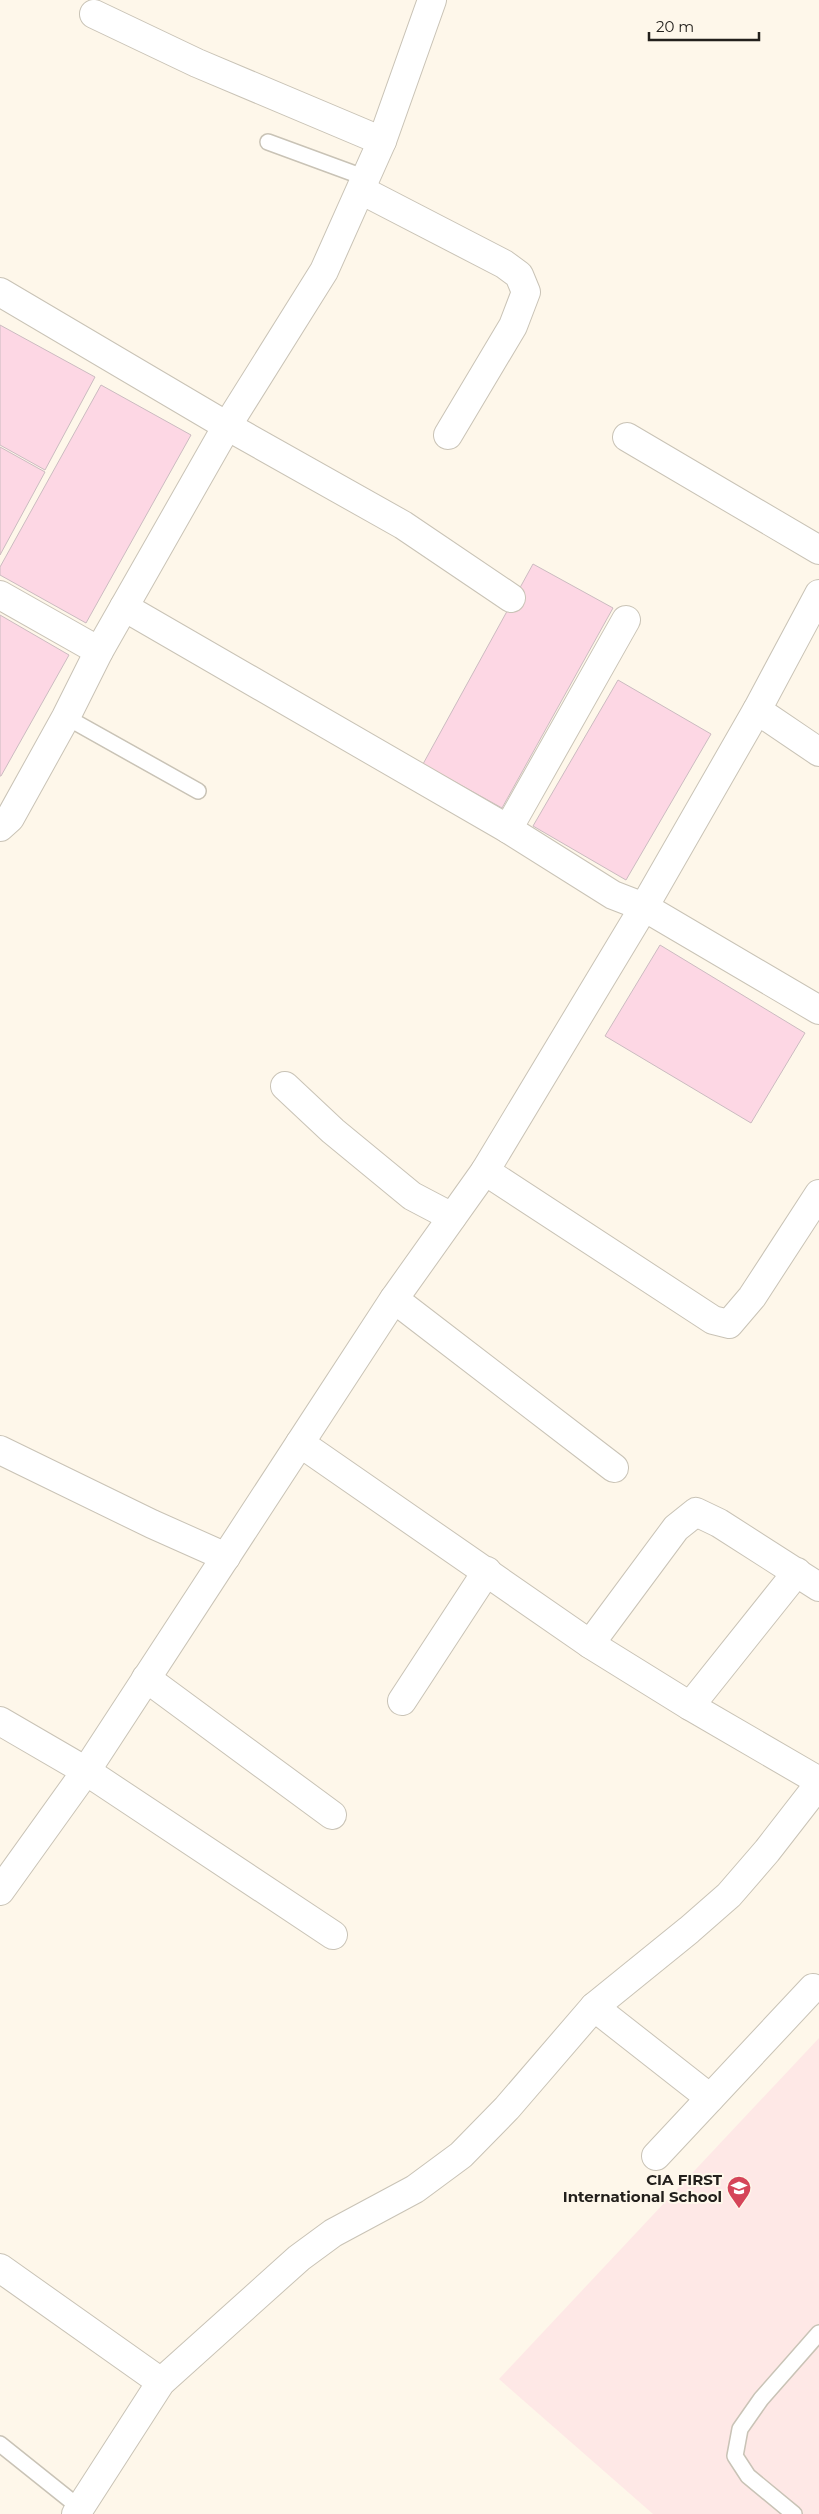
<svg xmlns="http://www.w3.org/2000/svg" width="819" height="2514" font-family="Montserrat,sans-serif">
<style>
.education{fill:#fee8e6}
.building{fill:#fdd7e4;stroke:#cbbbc0}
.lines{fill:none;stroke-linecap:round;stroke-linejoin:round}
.service-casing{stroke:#c9c3b6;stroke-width:18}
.minor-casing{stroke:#c9c3b6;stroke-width:30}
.service{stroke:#fff;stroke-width:15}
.minor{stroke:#fff;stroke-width:28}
.labels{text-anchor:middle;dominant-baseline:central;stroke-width:4;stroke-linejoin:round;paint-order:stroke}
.poi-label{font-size:15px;font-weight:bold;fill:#23201c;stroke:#fef7ea;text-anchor:end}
</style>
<rect width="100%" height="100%" fill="#fef7ea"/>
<!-- education -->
<polygon class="education" points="819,2038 819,2514 653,2514 499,2379"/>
<!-- building -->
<g class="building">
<polygon points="0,325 95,377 45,470 0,445"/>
<polygon points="101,385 191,435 86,623 0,575 0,567"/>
<polygon points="0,447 45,472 0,555"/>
<polygon points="533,564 613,608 502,808 423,764"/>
<polygon points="0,615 69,655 1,776 0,776"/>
<polygon points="618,680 711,734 626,880 533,826"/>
<polygon points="660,945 805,1033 751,1123 605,1036"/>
</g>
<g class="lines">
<defs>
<g id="service">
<polyline points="268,142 366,178"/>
<polyline points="66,717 198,791"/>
<polyline points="0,2444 80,2508"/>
<polyline points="794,2514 748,2476 735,2456 740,2429 761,2399 819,2333"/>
</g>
<g id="minor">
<polyline points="94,14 197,63 382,141"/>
<polyline points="361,190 504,264 519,275 526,292 513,326 448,435"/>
<polyline points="0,292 227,426 403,525 511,598"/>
<polyline points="627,437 819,550"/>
<polyline points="0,595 99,651"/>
<polyline points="124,607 508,829 613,895 644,907 819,1010"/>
<polyline points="757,710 819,752"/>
<polyline points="0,827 10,818 66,717 99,651 227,426 324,271 382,141 432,0"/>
<polyline points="508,829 626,620"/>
<polyline points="285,1086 333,1131 412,1196 452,1217"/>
<polyline points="485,1171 713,1320 729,1324 752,1297 819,1194"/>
<polyline points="394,1299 614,1468"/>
<polyline points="300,1443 590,1644 676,1528 696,1512 719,1523 819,1587"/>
<polyline points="0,1450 152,1524 226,1557"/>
<polyline points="590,1644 690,1706 819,1781"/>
<polyline points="146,1678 332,1815"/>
<polyline points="402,1701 487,1571"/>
<polyline points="690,1706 797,1572"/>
<polyline points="0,1721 86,1771 333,1935"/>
<polyline points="0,1891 86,1771 394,1299 485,1171 644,907 757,710 819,594"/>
<polyline points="594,2007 710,2098"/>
<polyline points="656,2156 813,1988"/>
<polyline points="0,2268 161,2382"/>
<polyline points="76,2514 161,2382 299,2258 333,2233 415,2189 461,2155 507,2108 594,2007 689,1930 729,1895 767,1851 819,1784"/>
</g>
</defs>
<!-- service casing -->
<use href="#service" class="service-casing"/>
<!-- minor casing -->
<use href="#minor" class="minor-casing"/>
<!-- service -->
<use href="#service" class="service"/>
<!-- minor -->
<use href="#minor" class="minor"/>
</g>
<!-- icons -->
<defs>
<symbol id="school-pin" viewBox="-11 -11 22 30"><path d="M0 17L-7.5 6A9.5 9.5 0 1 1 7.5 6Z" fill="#d54559" stroke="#fef7ea"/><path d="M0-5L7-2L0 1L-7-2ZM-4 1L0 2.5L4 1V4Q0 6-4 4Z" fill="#fff"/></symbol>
</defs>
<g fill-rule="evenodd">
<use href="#school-pin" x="725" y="2174" width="28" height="38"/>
</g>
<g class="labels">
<!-- poi labels -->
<g class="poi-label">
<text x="722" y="2179">CIA FIRST<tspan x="722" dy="17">International School</tspan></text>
</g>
</g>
<!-- scale -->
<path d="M649 32v8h110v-8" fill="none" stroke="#23201c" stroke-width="2.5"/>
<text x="656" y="32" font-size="15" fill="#23201c" stroke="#fef7ea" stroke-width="4" paint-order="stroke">20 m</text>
</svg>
